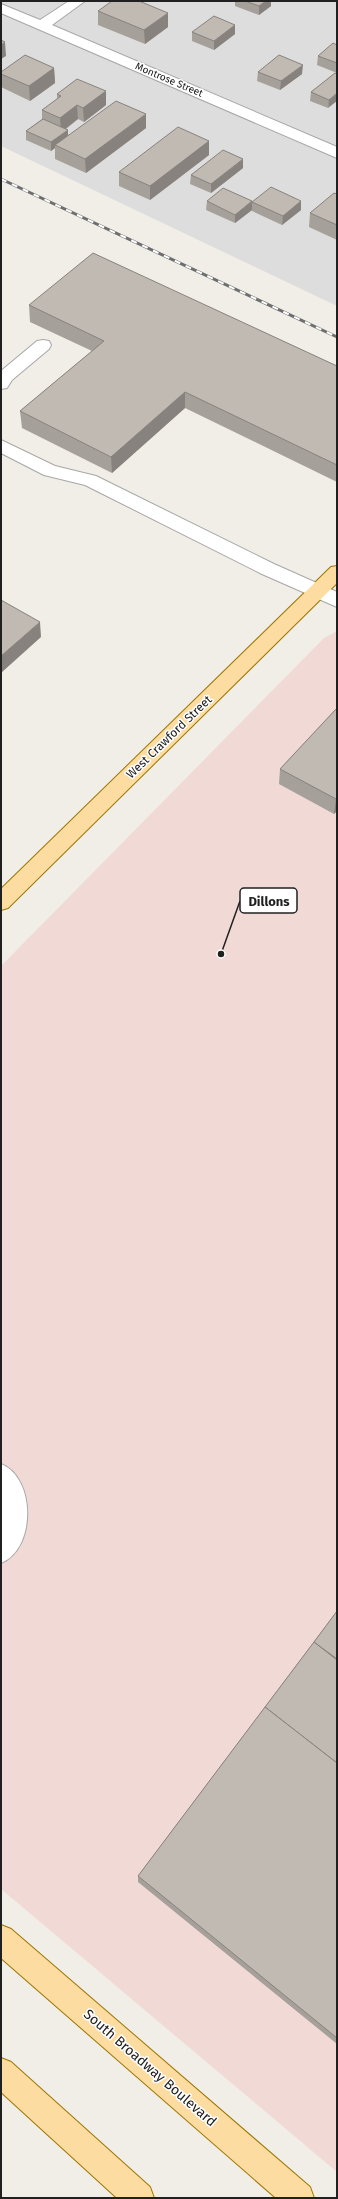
<svg xmlns="http://www.w3.org/2000/svg" width="338" height="2199" font-family="'Fira Sans',sans-serif">
<style>
.residential{fill:#dedddd}
.commercial{fill:#f1dad6}
.lines{fill:none;stroke-linecap:round;stroke-linejoin:round}
.minor-casing{stroke:#a7a7a7;stroke-width:2}
.major-casing{stroke:#9c7600;stroke-width:2}
.minor{fill:#fff;fill-rule:evenodd}
.major{fill:#fcdca0;fill-rule:evenodd}
.rail-casing{stroke:#6e6e6e;stroke-width:3}
.rail{stroke:#fff;stroke-width:2;stroke-dasharray:6;stroke-linecap:butt}
.wall{fill:#a6a09a}
.shaded-wall{fill:#87827d}
.building{fill:#c1bab3;stroke:#87827d}
.labels{text-anchor:middle;dominant-baseline:central;stroke-width:3;stroke-linejoin:round;paint-order:stroke}
.far-street-label{font-size:10px;fill:#202020;stroke:#fff}
.street-label{font-size:12px;fill:#202020;stroke:#fff}
.near-street-label{font-size:14px;fill:#202020;stroke:#fff}
.leader{fill:none;stroke:#202020;stroke-width:1.5}
.callout-dot{fill:#202020;stroke:#fff;stroke-width:1.5}
.callout{fill:#fff;stroke:#202020;stroke-width:1.5}
.callout-label{font-size:13px;text-anchor:middle;font-weight:bold;fill:#202020}
</style>
<rect width="100%" height="100%" fill="#f1eee7"/>
<!-- residential -->
<polygon class="residential" points="1,1 337,1 337,306 1,146"/>
<!-- commercial -->
<polygon class="commercial" points="337,631 337,2172 1,1889 1,966 324,638"/>
<g class="lines">
<defs>
<g id="minor">
<polygon points="69,1 85,1 52,25 337,147 337,158 1,13 1,4 40,20"/>
<polygon points="43,340 49,341 51,345 49,349 12,380 7,388 1,389 1,371 37,341"/>
<polygon points="1,440 55,466 96,476 274,564 337,592 337,607 262,574 85,485 44,475 1,453"/>
<path d="M1 1464C36 1478 36 1549 1 1563Z"/>
</g>
<g id="major">
<polygon points="337,566 337,583 8,908 1,910 1,889 331,567"/>
<polygon points="1,1925 11,1929 310,2187 314,2198 276,2198 1,1958"/>
<polygon points="1,2058 11,2062 150,2187 154,2198 117,2198 1,2092"/>
</g>
</defs>
<!-- minor casing -->
<use href="#minor" class="minor-casing"/>
<!-- major casing -->
<use href="#major" class="major-casing"/>
<!-- minor -->
<use href="#minor" class="minor"/>
<!-- major -->
<use href="#major" class="major"/>
<defs>
<polyline id="rail" points="1,179 337,337"/>
</defs>
<!-- rail casing -->
<use href="#rail" class="rail-casing"/>
<!-- rail -->
<use href="#rail" class="rail"/>
</g>
<!-- wall -->
<g class="wall">
<polygon points="235,1 271,1 271,6 259,15 235,6"/>
<polygon points="98,11 168,13 168,27 145,44 98,25"/>
<polygon points="235,25 235,34 214,50 192,41 192,32"/>
<polygon points="337,45 337,73 317,65 318,56"/>
<polygon points="54,68 55,83 30,101 1,87 1,72"/>
<polygon points="258,72 302,74 280,90 257,81"/>
<polygon points="335,73 328,108 310,101 311,92"/>
<polygon points="106,91 106,105 84,122 78,119 66,129 68,130 68,135 146,128 86,173 55,159 55,148 51,151 26,140 26,131 42,119 42,110 57,99 57,94"/>
<polygon points="209,141 209,155 150,200 119,186 119,172"/>
<polygon points="243,168 211,193 190,184 191,175"/>
<polygon points="337,194 337,240 309,227 310,213"/>
<polygon points="207,201 252,210 235,223 206,210"/>
<polygon points="301,201 301,210 282,225 252,211 252,202"/>
<polygon points="29,305 337,366 337,482 185,408 112,473 22,428 20,411 92,351 30,322"/>
<polygon points="337,708 337,811 334,814 279,784 280,769"/>
<polygon points="337,1611 337,2044 138,1882 138,1876 265,1707"/>
</g>
<!-- shaded-wall -->
<g class="shaded-wall">
<polygon points="266,1 271,1 271,6 259,15 259,6"/>
<polygon points="168,13 168,27 145,44 144,30"/>
<polygon points="235,25 235,34 214,50 214,41"/>
<polygon points="5,42 6,56 1,59 1,45"/>
<polygon points="303,65 302,74 280,90 281,81"/>
<polygon points="54,68 55,83 30,101 29,86"/>
<polygon points="106,91 106,105 84,122 83,108"/>
<polygon points="337,93 337,101 328,108 329,100"/>
<polygon points="77,105 78,119 61,132 60,118"/>
<polygon points="146,114 146,128 86,173 85,159"/>
<polygon points="68,130 68,139 55,145 55,148 51,151 51,142"/>
<polygon points="209,141 209,155 150,200 150,186"/>
<polygon points="243,159 243,168 211,193 211,184"/>
<polygon points="252,201 252,210 235,223 235,215"/>
<polygon points="301,201 301,210 282,225 283,216"/>
<polygon points="185,392 185,408 112,473 111,457"/>
<polygon points="40,622 41,637 1,673 1,656"/>
<polygon points="337,798 337,811 334,814 336,799"/>
</g>
<!-- building -->
<g class="building">
<polygon points="112,1 139,1 168,13 144,30 98,11"/>
<polygon points="245,1 266,1 259,6"/>
<polygon points="214,16 235,25 214,41 192,32"/>
<polygon points="1,40 5,42 1,45"/>
<polygon points="333,43 337,45 337,63 318,56"/>
<polygon points="25,55 54,68 29,86 1,74 1,72"/>
<polygon points="279,55 303,65 281,81 258,72"/>
<polygon points="335,73 337,74 337,93 329,100 311,92"/>
<polygon points="77,79 106,91 83,108 77,105 60,118 42,110 61,96 57,94"/>
<polygon points="116,101 146,114 85,159 55,145"/>
<polygon points="43,119 68,130 51,142 26,131"/>
<polygon points="178,127 209,141 150,186 119,172"/>
<polygon points="223,150 243,159 211,184 191,175"/>
<polygon points="271,187 301,201 283,216 252,202"/>
<polygon points="223,188 252,201 235,215 207,201"/>
<polygon points="334,193 337,194 337,225 310,213"/>
<polygon points="93,253 337,366 337,465 185,392 111,457 20,411 104,341 29,305"/>
<polygon points="1,600 40,622 1,656"/>
<polygon points="337,708 337,798 336,799 280,769"/>
<polygon points="337,1611 337,1659 314,1642"/>
<polygon points="314,1642 337,1660 337,1763 265,1707"/>
<polygon points="265,1707 337,1763 337,2038 138,1876"/>
</g>
<g class="labels">
<!-- far-street labels -->
<g class="far-street-label">
<text transform="translate(169 80) rotate(23)">Montrose Street</text>
</g>
<!-- street labels -->
<g class="street-label">
<text transform="translate(169 737) rotate(-44)">West Crawford Street</text>
</g>
<!-- near-street labels -->
<g class="near-street-label">
<text transform="translate(150 2068) rotate(41)">South Broadway Boulevard</text>
</g>
</g>
<!-- callouts -->
<path class="leader" d="M221 954L240 901"/>
<circle class="callout-dot" cx="221" cy="954" r="4"/>
<rect class="callout" x="240" y="888" width="57" height="25" rx="4"/>
<g class="callout-label">
<text x="269" y="906">Dillons</text>
</g>
<!-- border -->
<rect width="338" height="2199" fill="none" stroke="#202020" stroke-width="4"/>
</svg>
